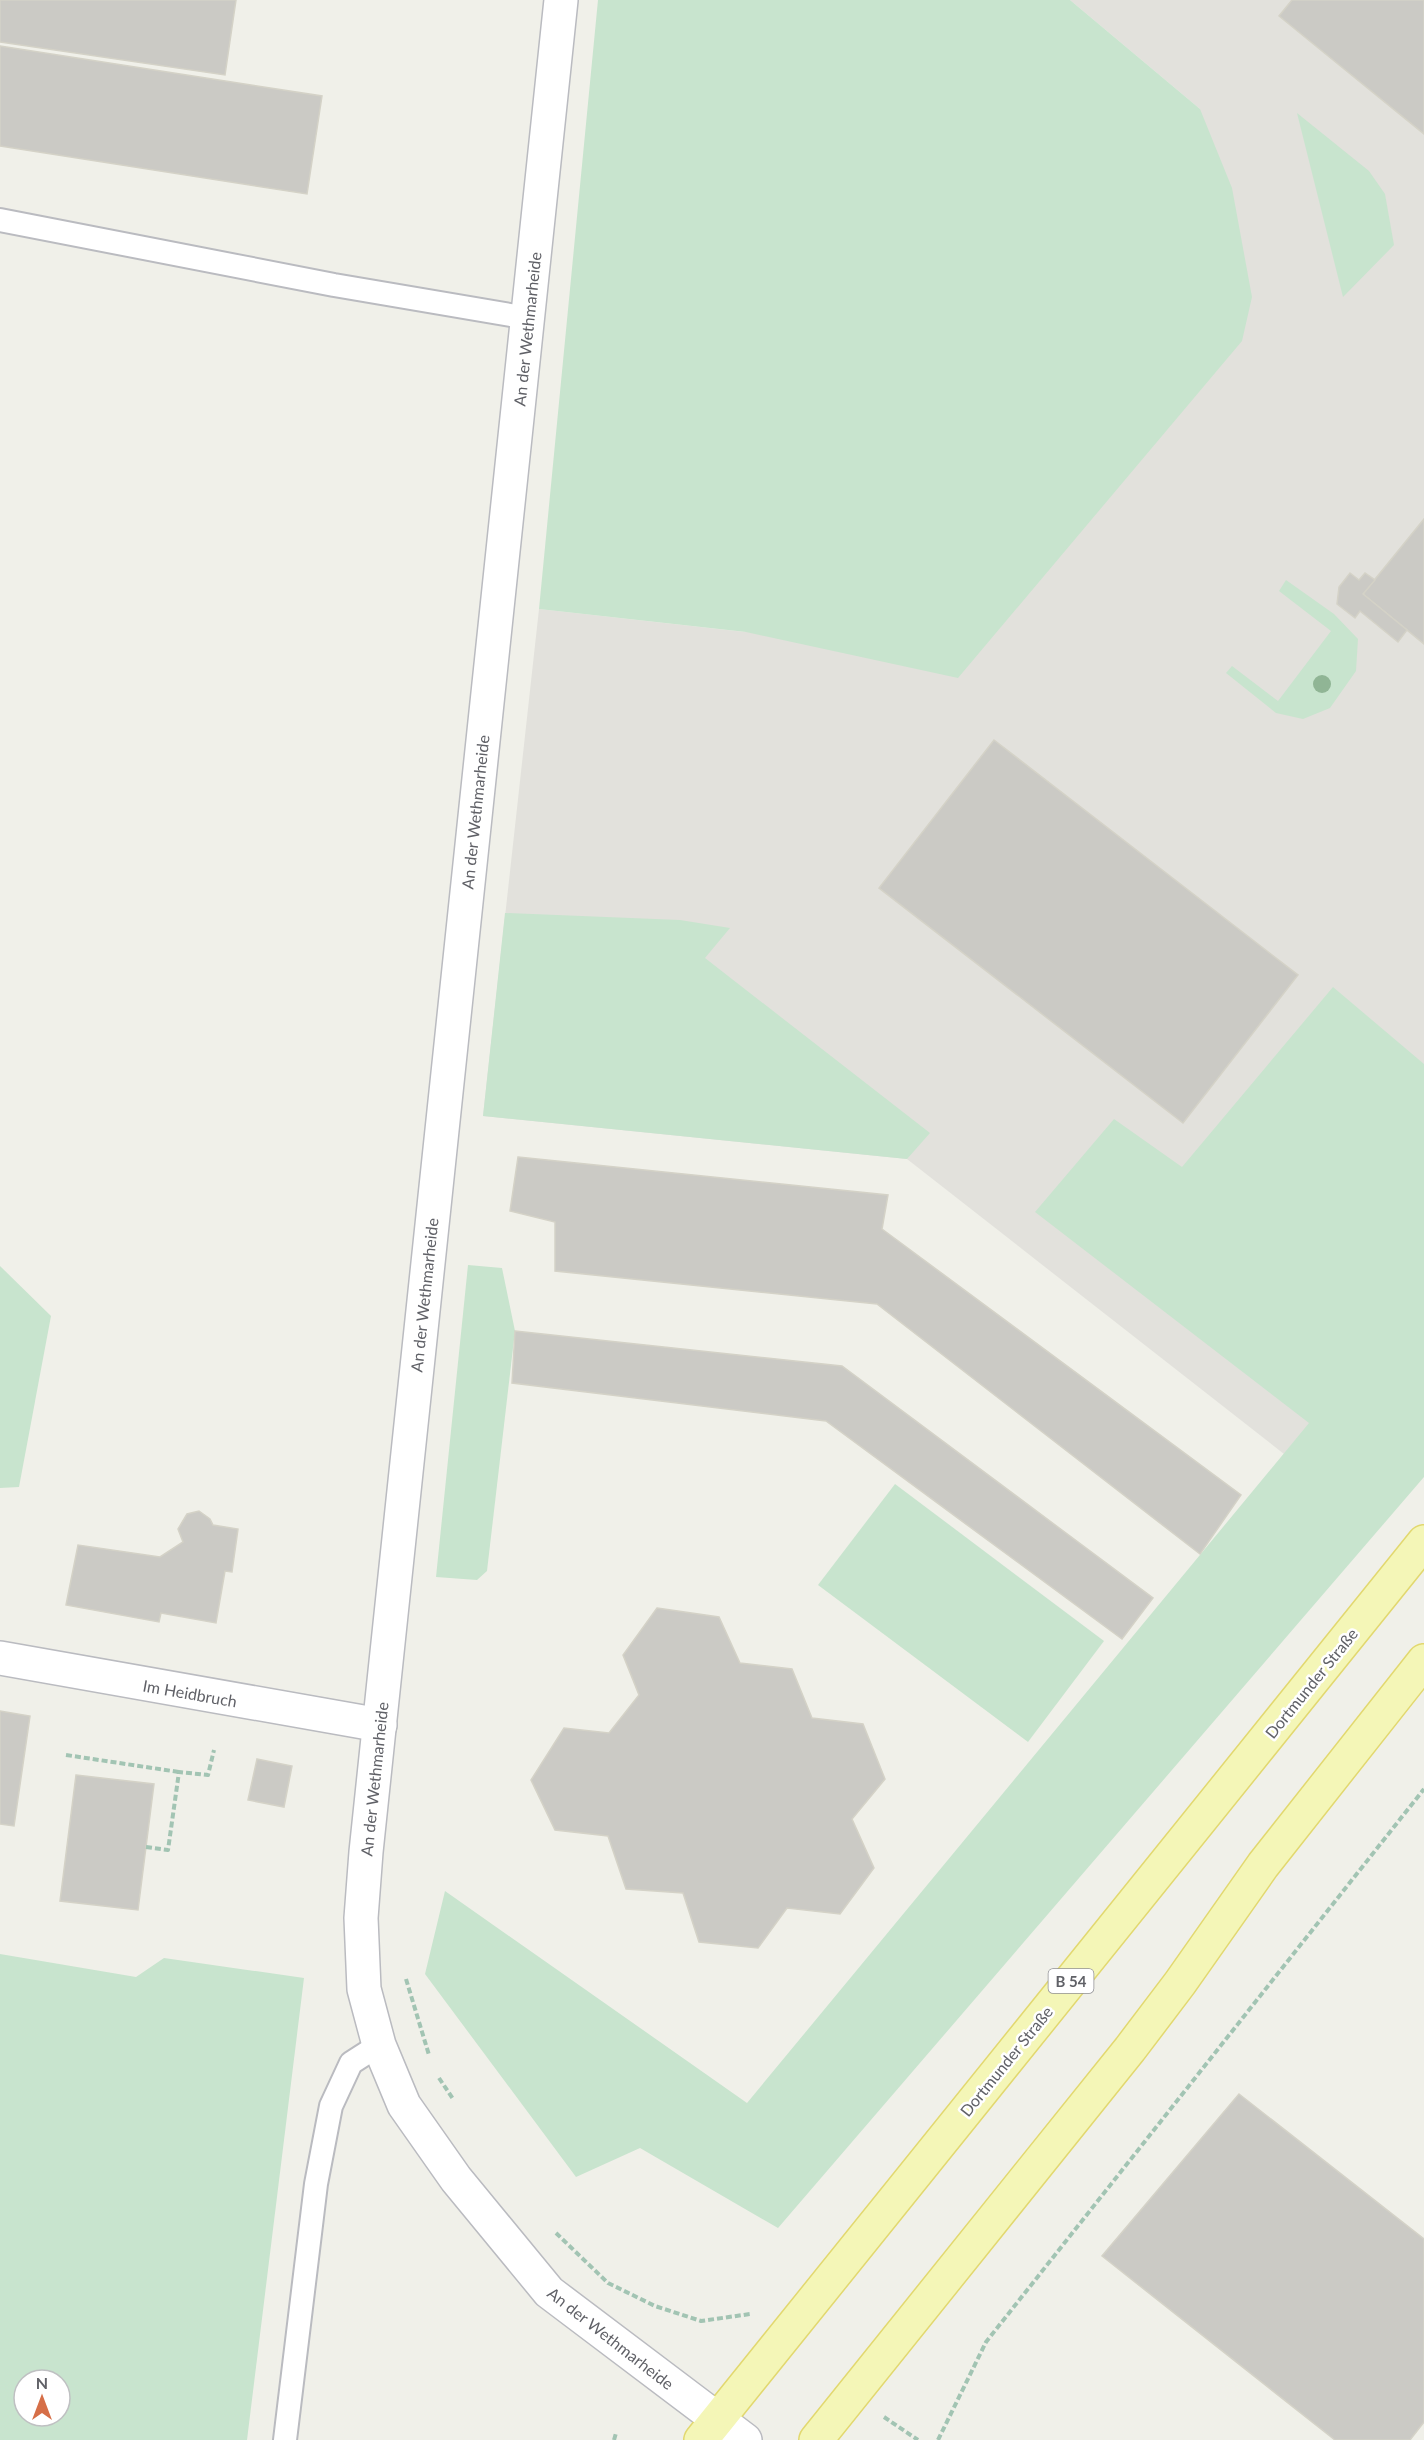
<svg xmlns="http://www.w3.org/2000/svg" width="1424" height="2440" font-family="Lato,sans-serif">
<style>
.industrial{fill:#e2e1dc}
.green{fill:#c8e4ce;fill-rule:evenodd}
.building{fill:#cbcac5;stroke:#d4d2c7;stroke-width:1.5}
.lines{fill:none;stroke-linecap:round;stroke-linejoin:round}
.lane-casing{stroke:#babbc0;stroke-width:26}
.street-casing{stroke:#babbc0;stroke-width:36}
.primary-casing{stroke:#e2d86f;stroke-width:36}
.path{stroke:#a2c4b3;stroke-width:4;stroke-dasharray:6 3;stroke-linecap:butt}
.lane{stroke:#fff;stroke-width:22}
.street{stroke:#fff;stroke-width:33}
.primary{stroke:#f4f6b7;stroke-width:33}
.tree{fill:#90b595}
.labels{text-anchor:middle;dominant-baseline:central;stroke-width:5;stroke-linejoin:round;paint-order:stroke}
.shield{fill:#fff;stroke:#909095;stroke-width:1.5}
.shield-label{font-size:15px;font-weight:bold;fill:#606167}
.street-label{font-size:16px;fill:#606167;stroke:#fff}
</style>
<rect width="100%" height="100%" fill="#f0f0e9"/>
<!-- industrial -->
<polygon class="industrial" points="1070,0 1424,0 1424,1287 1284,1454 907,1159 483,1116 539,609 745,632 1200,109"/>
<!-- green -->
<g class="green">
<polygon points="598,0 1070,0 1200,109 1232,188 1252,297 1242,341 958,678 746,632 539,609"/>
<polygon points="1297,113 1369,171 1385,194 1394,245 1343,297"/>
<polygon points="1286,580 1334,614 1358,639 1356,671 1330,708 1303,719 1276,713 1226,673 1232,666 1278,701 1331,631 1279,591"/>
<polygon points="505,913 680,920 730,928 705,958 930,1133 907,1159 483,1116"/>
<polygon points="1333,987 1424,1064 1424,1477 778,2228 640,2148 576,2177 425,1974 445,1891 747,2103 1309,1423 1035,1212 1114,1119 1182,1167"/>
<polygon points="468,1265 502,1268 515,1331 487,1571 477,1580 436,1577"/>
<polygon points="0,1266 51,1316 19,1487 0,1488"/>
<polygon points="895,1484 1104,1641 1028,1742 818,1585"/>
<path d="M0 1954 136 1977 164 1958 304 1978 247 2440H0ZM24 2380H60V2416H24Z"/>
</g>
<!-- building -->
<g class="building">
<polygon points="0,0 236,0 225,75 0,42"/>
<polygon points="1292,0 1424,0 1424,134 1279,16"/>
<polygon points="0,46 322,96 307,194 0,146"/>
<polygon points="1424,519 1424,644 1363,594"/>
<polygon points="1350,573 1359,580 1365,573 1375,580 1363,594 1407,630 1398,642 1360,611 1355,618 1337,604 1339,587"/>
<polygon points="994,740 1298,975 1183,1123 879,888"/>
<polygon points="518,1157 888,1195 882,1229 1241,1495 1200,1554 877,1304 555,1271 555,1222 510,1211"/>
<polygon points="515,1331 842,1366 1153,1598 1122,1639 826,1421 512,1383"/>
<polygon points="199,1511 210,1519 213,1525 238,1529 232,1572 225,1571 216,1623 161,1613 159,1622 66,1605 78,1545 160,1557 183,1542 178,1529 187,1514"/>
<polygon points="657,1608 719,1617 740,1663 792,1669 812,1718 863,1724 885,1779 852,1819 874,1868 840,1914 787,1908 758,1948 699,1942 683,1893 626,1889 608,1836 555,1830 531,1780 564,1728 609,1733 639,1695 623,1655"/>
<polygon points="0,1711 30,1716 14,1826 0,1824"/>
<polygon points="257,1759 292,1766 284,1807 248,1800"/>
<polygon points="76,1775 154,1784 138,1910 60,1901"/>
<polygon points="1239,2094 1424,2239 1424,2422 1410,2440 1335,2440 1102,2256"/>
</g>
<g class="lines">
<defs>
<g id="lane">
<polyline points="0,220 334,285 528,318"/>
<polyline points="285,2440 316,2184 331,2106 351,2063 379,2045"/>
</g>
<g id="street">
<polyline points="561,0 366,1852 361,1918 364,1989 379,2045 404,2105 456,2179 549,2292 745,2440"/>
<polyline points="0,1658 380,1725"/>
</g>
<g id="primary">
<polyline points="701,2440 1424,1542"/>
<polyline points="816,2440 1130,2049 1180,1983 1263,1865 1424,1661"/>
</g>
</defs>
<!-- lane casing -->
<use href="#lane" class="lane-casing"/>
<!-- street casing -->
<use href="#street" class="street-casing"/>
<!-- primary casing -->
<use href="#primary" class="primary-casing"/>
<!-- path -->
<g class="path">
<polyline points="66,1755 179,1772"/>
<polyline points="146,1847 168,1850 179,1772 208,1775 214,1750"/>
<polyline points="406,1979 429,2055"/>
<polyline points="439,2078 453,2099"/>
<polyline points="556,2233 608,2283 655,2306 701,2321 750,2314"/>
<polyline points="884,2417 918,2440"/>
<polyline points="614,2440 616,2433"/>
<polyline points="938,2440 986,2342 1424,1789"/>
</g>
<!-- lane -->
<use href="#lane" class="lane"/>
<!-- street -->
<use href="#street" class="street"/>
<!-- primary -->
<use href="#primary" class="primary"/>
</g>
<!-- trees -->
<circle class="tree" cx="1322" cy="684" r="9"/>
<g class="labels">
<!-- shield labels -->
<rect class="shield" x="1048.5" y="1969" width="45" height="24" rx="4.5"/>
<g class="shield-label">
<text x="1071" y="1981">B 54</text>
</g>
<!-- street labels -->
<g class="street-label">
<text transform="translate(527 329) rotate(-84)">An der Wethmarheide</text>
<text transform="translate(475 812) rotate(-84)">An der Wethmarheide</text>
<text transform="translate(424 1295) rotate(-84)">An der Wethmarheide</text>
<text transform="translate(1311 1683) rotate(-51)">Dortmunder Straße</text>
<text transform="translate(190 1693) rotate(10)">Im Heidbruch</text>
<text transform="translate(374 1779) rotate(-84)">An der Wethmarheide</text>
<text transform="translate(1006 2061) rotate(-51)">Dortmunder Straße</text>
<text transform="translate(611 2338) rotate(38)">An der Wethmarheide</text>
</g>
</g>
<!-- north arrow -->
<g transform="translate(42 2398)"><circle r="28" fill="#ffffff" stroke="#bfc0c2" stroke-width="1.5"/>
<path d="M0-4.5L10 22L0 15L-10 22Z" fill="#d66f48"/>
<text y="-9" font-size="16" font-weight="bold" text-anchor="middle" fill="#606167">N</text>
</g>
</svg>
